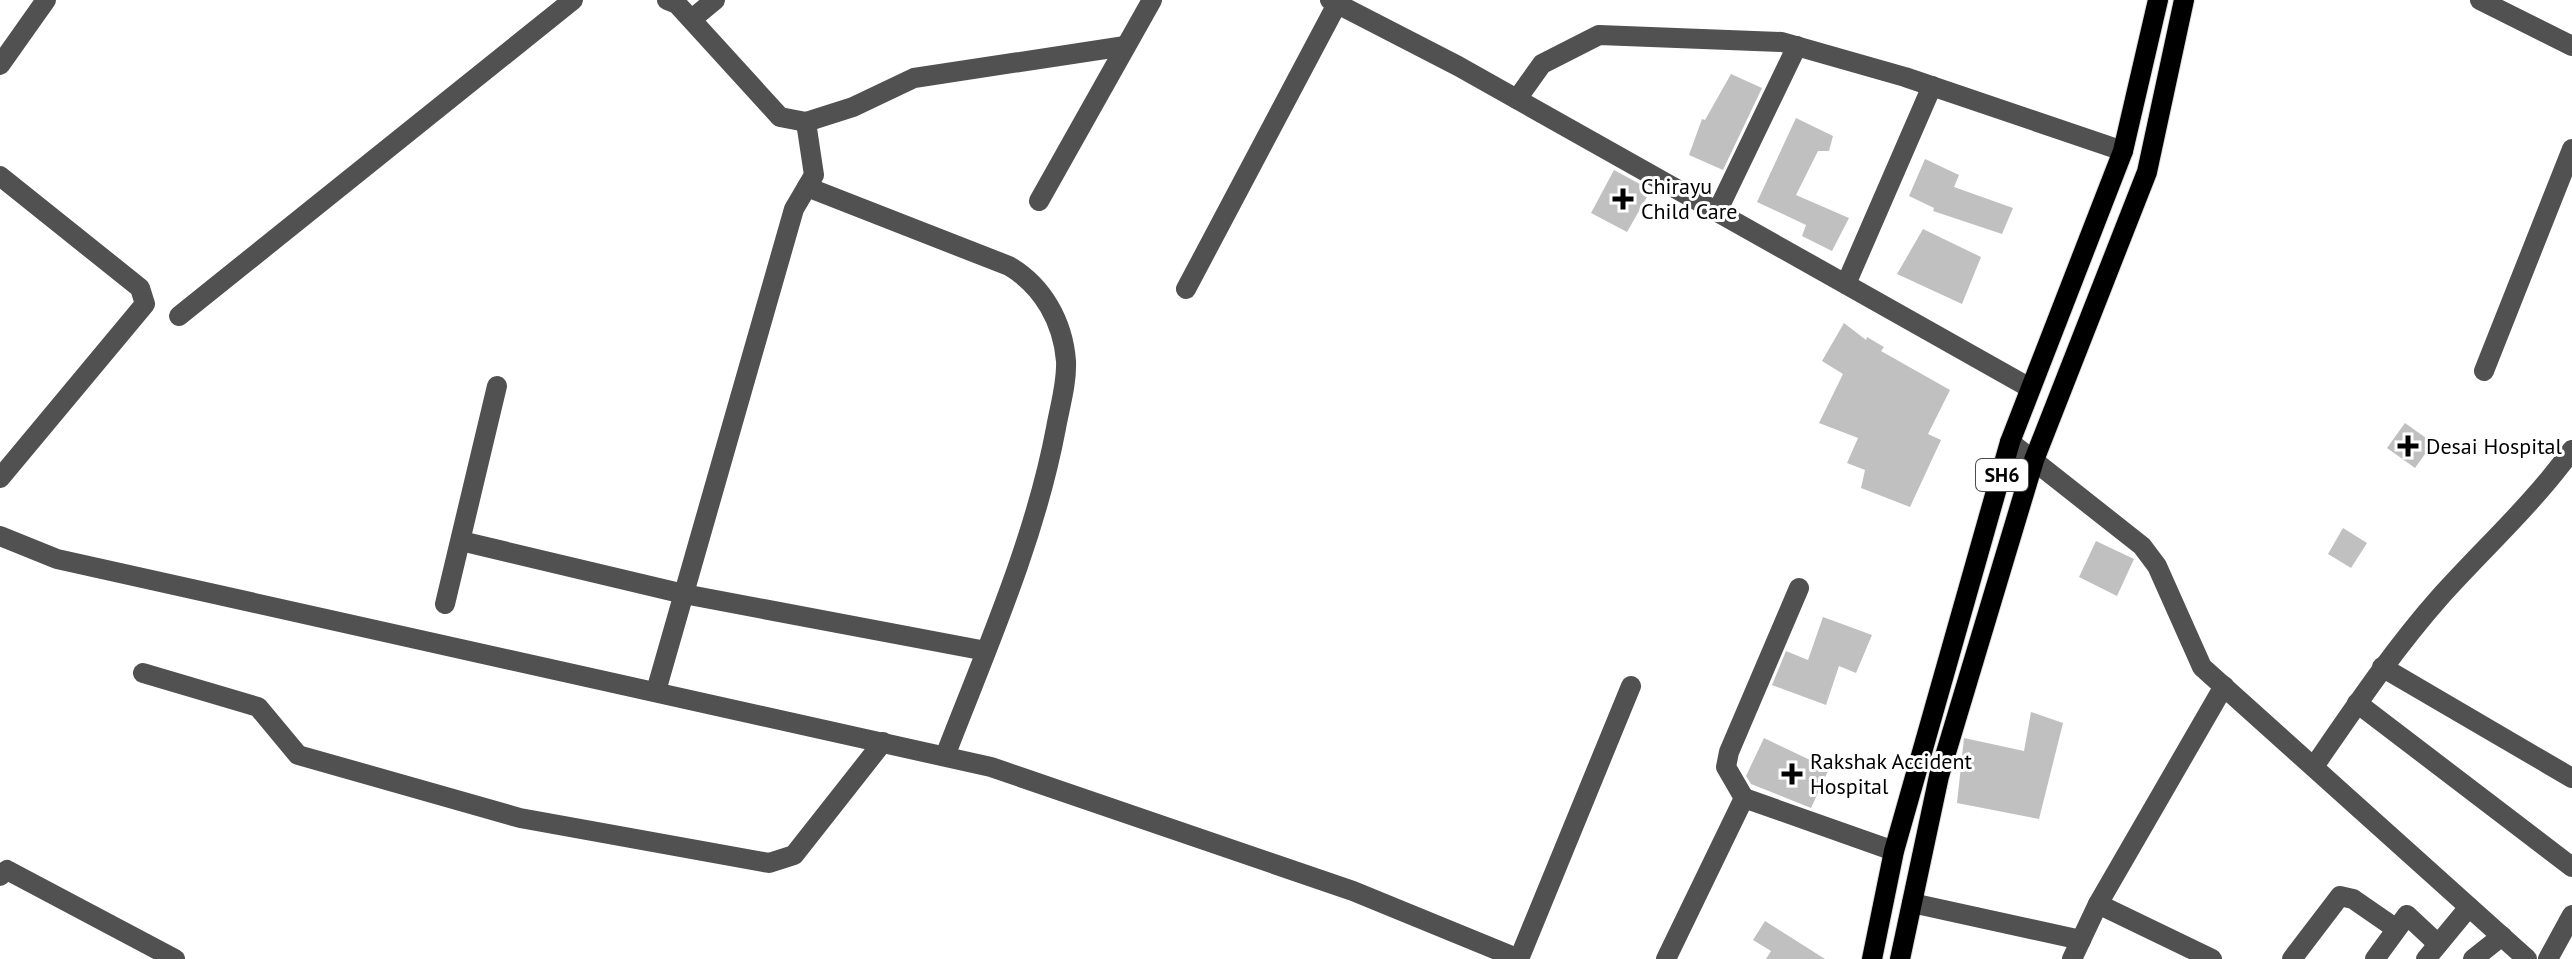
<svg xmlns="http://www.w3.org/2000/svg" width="2572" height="959" font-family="'PT Sans',sans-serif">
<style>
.building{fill:#c0c0c0}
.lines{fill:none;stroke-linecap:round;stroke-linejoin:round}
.major-casing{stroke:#dbdbdb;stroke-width:22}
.minor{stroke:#515151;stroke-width:20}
.major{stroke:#000;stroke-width:20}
.poi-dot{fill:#000;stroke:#fff;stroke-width:3}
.labels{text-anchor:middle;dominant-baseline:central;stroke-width:6;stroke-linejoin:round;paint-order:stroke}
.shield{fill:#fff;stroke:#4c4c4c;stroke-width:2}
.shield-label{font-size:20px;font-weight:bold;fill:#000}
.poi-label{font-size:22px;fill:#000;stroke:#fff;text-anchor:start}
</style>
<rect width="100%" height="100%" fill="#fff"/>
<!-- building -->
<g class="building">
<polygon points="1731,74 1762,88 1723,170 1689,155 1702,119 1705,120"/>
<polygon points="1796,118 1833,136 1829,151 1818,151 1796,195 1849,218 1832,251 1802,236 1806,225 1757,202"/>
<polygon points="1925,159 1959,175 1954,187 2013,208 2002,234 1933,211 1934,208 1909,196"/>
<polygon points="1614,170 1651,190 1627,232 1591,213"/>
<polygon points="1923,229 1981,257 1962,304 1897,274"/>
<polygon points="1844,323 1866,340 1867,337 1884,347 1881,351 1950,390 1928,434 1941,440 1910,507 1861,488 1865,470 1847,463 1858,438 1819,423 1843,374 1822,361"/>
<polygon points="2405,423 2433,443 2415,468 2387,448"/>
<polygon points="2343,528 2367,543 2351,568 2328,554"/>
<polygon points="2096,541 2134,559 2117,596 2079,577"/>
<polygon points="1823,617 1872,635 1856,673 1839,666 1826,705 1772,685 1786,651 1808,660"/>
<polygon points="2031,712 2063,723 2039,819 1957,803 1964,738 2024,751"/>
<polygon points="1764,738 1829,769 1811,808 1751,784 1746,776"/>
<polygon points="1765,921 1825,959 1766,959 1771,951 1753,940"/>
</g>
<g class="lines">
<defs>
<g id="major">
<polyline points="1872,959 1894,851 2010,442 2123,151 2158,0"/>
<polyline points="1900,959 1939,776 2034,460 2147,172 2184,0"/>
</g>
</defs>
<!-- major casing -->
<use href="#major" class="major-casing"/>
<!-- minor -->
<g class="minor">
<polyline points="667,0 677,4 780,117 806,122 853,107 914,78 1125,46"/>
<polyline points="1330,0 1458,66 2030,388"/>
<polyline points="2480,0 2572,46"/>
<polyline points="692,19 715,0"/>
<polyline points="0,65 46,0"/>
<polyline points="1517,99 1542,64 1599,35 1782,42 1905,77 2123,151"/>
<polyline points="0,176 140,288 145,304 0,478"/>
<path d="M807 187 1009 266C1043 286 1063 322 1066 361 1067 383 1060 406 1056 428 1035 540 986 650 945 756"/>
<polyline points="1039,201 1152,0"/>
<polyline points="1717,212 1797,46"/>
<polyline points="1846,284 1932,86"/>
<polyline points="1186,289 1337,4"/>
<polyline points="179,316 573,0"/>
<polyline points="2484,371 2572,149"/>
<polyline points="2010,442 2142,546 2157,566 2202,667 2527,959"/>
<polyline points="0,536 57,559 991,767 1353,891 1519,959"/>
<polyline points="461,541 684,594 986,651"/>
<polyline points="445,604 497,386"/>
<polyline points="2382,667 2572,778"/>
<polyline points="143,673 258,707 298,755 520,818 769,863 794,855 883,742"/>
<polyline points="656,691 794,209 814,175 806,122"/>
<polyline points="2357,703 2572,867"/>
<path d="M2315 765C2355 707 2394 649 2440 597 2485 547 2532 505 2572 450"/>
<polyline points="1744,798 1726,767 1729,752 1799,588"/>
<polyline points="0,876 7,870 175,959"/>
<polyline points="1912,903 2081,940"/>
<polyline points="2098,904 2212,959"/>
<polyline points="1519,959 1631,686"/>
<polyline points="1666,959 1744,798 1894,851"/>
<polyline points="2072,959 2098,904 2224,686"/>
<polyline points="2292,959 2340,896 2353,899 2395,928"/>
<polyline points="2375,959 2407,915 2438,944"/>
<polyline points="2426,959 2469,907"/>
<polyline points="2473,959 2502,936"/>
<polyline points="2548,959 2572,915"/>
</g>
<!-- major -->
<use href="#major" class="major"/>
</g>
<!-- markers -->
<g class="poi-dot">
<path d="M1619 187h8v8h8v8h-8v8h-8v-8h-8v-8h8z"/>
<path d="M2404 434h8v8h8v8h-8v8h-8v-8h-8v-8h8z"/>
<path d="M1788 762h8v8h8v8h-8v8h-8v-8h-8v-8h8z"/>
</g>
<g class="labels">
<!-- shield labels -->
<rect class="shield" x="1976" y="459" width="52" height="32" rx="6"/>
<g class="shield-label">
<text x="2002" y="475">SH6</text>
</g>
<!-- poi labels -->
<g class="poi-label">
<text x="1641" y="186">Chirayu<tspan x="1641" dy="25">Child Care</tspan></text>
<text x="2426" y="446">Desai Hospital</text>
<text x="1810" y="761">Rakshak Accident<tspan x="1810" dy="25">Hospital</tspan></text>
</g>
</g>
</svg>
